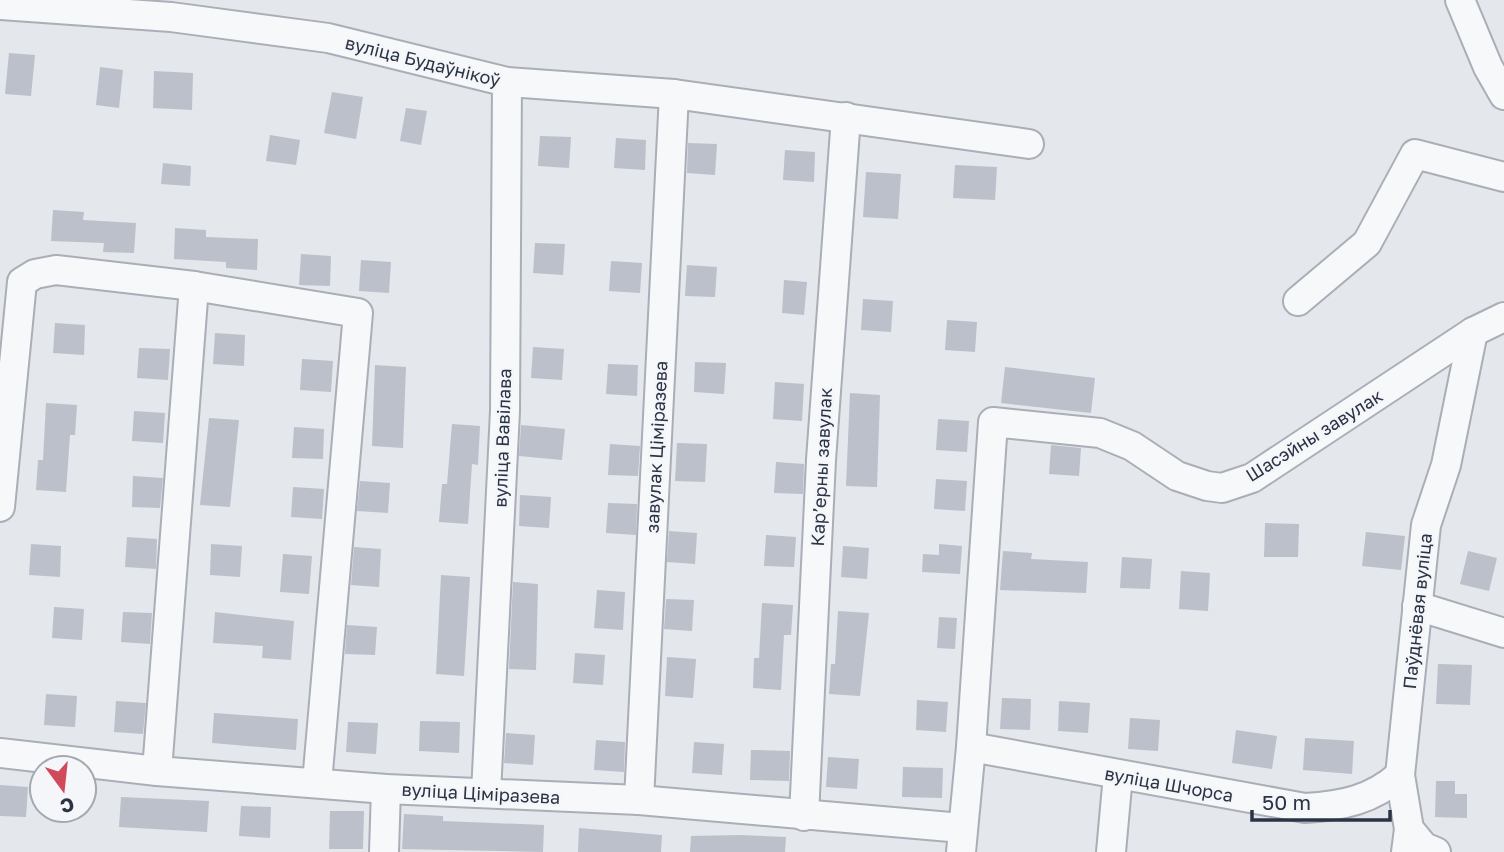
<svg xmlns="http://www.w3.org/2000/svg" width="1504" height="852" font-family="'Golos Text',sans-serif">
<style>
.building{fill:#bbc0ca}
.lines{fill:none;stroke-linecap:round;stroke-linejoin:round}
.minor-casing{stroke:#a9aeb7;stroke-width:32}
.minor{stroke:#f7f8fa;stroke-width:28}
.labels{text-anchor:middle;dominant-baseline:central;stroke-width:5;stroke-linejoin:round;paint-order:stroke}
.street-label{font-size:18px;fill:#2b3445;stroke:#f4f6f9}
</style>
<rect width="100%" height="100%" fill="#e4e7ec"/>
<!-- building -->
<g class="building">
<polygon points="9,53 35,55 31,96 5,94"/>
<polygon points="100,67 123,70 119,108 96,105"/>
<polygon points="154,71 193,73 192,110 153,108"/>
<polygon points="332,92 363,97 356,139 324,133"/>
<polygon points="406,108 427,111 421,145 400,141"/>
<polygon points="270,135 300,140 296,165 266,161"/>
<polygon points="540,136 571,137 569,168 538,166"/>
<polygon points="616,138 646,140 645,170 614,168"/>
<polygon points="688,143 717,144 715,175 687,173"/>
<polygon points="785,150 815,152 814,182 783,180"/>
<polygon points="163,163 191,166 190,186 161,184"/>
<polygon points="955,165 997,167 995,200 953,198"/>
<polygon points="866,172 901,174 898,219 863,217"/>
<polygon points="53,210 84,212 83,220 136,223 134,253 103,252 104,243 51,241"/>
<polygon points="175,228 206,230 206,237 258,239 257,270 226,268 226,262 174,259"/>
<polygon points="535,243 565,244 563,275 533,273"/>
<polygon points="301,254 331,256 330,286 299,285"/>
<polygon points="361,260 391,262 389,293 359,291"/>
<polygon points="611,261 642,263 640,293 609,291"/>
<polygon points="687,265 717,267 715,297 685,296"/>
<polygon points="784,280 807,282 804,315 782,313"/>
<polygon points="863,299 893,301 891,332 861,330"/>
<polygon points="947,320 977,322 975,352 945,350"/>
<polygon points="55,323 85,325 84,355 53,353"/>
<polygon points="215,333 245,335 244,366 213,364"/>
<polygon points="533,347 564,349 562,380 531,378"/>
<polygon points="139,348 170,349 168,380 137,378"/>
<polygon points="302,359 333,361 331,392 300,390"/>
<polygon points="695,362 726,363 724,394 694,392"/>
<polygon points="608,364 638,365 637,396 606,394"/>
<polygon points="375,365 406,367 403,448 372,446"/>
<polygon points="1005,367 1095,378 1091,413 1001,403"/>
<polygon points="775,382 804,384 802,421 773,419"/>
<polygon points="850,393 880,395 877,487 846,486"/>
<polygon points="46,403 77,405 75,435 70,435 66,492 36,490 38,460 43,460"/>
<polygon points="134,411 165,413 163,443 132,441"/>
<polygon points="209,418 239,420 230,507 200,505"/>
<polygon points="938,419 969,421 967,452 936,450"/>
<polygon points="452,424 480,426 478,465 472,464 468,524 439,522 442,484 447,484"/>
<polygon points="521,425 565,429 562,460 519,456"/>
<polygon points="294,427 324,429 323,459 292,458"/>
<polygon points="677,443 707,444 705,482 675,481"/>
<polygon points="610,444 640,446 638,476 608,475"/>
<polygon points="1051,445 1081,448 1079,476 1049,474"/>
<polygon points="776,462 804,464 803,494 774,493"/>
<polygon points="133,476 163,478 160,508 132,507"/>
<polygon points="936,479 967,481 965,511 934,509"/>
<polygon points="360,481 390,483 388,513 357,511"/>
<polygon points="293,487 324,489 322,519 291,517"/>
<polygon points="520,495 551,497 549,528 519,526"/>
<polygon points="608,503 637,504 636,535 606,533"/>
<polygon points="1265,523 1299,524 1298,557 1264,557"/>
<polygon points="669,531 697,533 695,564 667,562"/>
<polygon points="1366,532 1405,536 1401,570 1362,566"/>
<polygon points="766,535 796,537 794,567 764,566"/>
<polygon points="127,537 157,539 156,569 125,567"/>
<polygon points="31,544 61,546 60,577 29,575"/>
<polygon points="211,544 242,546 240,577 210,575"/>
<polygon points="939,544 962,546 960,574 922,572 923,554 939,555"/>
<polygon points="843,546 869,548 867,579 841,577"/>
<polygon points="354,547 381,549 379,587 351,585"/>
<polygon points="1003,551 1032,553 1031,559 1088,562 1086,593 1000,590"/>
<polygon points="1468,551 1497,558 1489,591 1460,584"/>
<polygon points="283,554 312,556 309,594 280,592"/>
<polygon points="1122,557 1152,559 1150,589 1120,588"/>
<polygon points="1181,571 1210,573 1208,611 1179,609"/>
<polygon points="441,575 470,577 464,676 436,674"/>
<polygon points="513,582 538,584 536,670 509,669"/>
<polygon points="597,590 625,592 623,630 594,628"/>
<polygon points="666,599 694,600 692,631 664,629"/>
<polygon points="762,603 793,605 791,635 784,635 781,690 753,688 754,658 759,658"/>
<polygon points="54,607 84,609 82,640 52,638"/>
<polygon points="838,611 869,613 860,696 829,694 831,664 835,664"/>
<polygon points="123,612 152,613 150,644 121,642"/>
<polygon points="215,612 294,621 291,660 262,658 263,646 213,643"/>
<polygon points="939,617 957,618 955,649 937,648"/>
<polygon points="347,625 377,627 375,655 345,654"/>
<polygon points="575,653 605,655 603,685 573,683"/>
<polygon points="667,657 696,659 693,698 665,696"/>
<polygon points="1438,664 1472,665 1470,705 1436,704"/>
<polygon points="46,694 77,696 75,727 44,725"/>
<polygon points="1002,698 1031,699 1030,730 1000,729"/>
<polygon points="917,700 948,702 946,732 916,730"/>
<polygon points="116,701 146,703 143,734 114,732"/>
<polygon points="1059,701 1090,703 1088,733 1058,731"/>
<polygon points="214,713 298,719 296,750 212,743"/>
<polygon points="1130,718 1160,720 1158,751 1128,749"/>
<polygon points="420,721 460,722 459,753 419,751"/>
<polygon points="348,722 378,723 376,754 346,752"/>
<polygon points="1236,730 1277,736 1272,769 1232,763"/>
<polygon points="506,733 535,735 533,765 504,763"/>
<polygon points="1305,738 1354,741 1352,774 1303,770"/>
<polygon points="596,740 625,742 624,772 594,770"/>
<polygon points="694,742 724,744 722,775 692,773"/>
<polygon points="751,750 790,751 789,781 750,780"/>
<polygon points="828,757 859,759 857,789 826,787"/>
<polygon points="903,767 943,768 942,798 902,797"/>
<polygon points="1436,781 1455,781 1455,794 1467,794 1467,818 1435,817"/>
<polygon points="0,785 28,787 26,817 0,816"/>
<polygon points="121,797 209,801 207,832 119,827"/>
<polygon points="241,806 271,807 270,838 239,836"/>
<polygon points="330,811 364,811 363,849 329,849"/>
<polygon points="404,814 443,816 443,821 544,825 543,852 402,849"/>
<polygon points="579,828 662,835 661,852 578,852"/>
<polygon points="739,835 786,837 785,852 690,852 691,836"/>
</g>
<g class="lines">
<defs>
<g id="minor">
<polyline points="1460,0 1488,67 1504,95"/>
<polyline points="0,5 171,17 328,38 507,82 674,94 1029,144"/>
<polyline points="1298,301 1367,243 1415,154 1504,177"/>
<polyline points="0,507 22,282 35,274 56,270 194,286 358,313 317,783"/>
<polyline points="1417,606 1504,633"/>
<path d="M971 747 1305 808C1342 806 1372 800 1400 775"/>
<polyline points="0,753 157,771 386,789 639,800 962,828"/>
<polyline points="157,771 194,286"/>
<polyline points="486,793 505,411 507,82"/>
<polyline points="639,800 674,94"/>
<polyline points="804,816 821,460 846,117"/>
<polyline points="1409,829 1424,847 1436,852"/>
<polyline points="384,852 386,789"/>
<polyline points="961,852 971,747 993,422 1100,433 1132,446 1177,476 1207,486 1222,488 1252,478 1473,332 1504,317"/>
<polyline points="1111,852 1118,775"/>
<polyline points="1406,852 1409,829 1400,775 1426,525 1446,465 1473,332"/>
</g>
</defs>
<!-- minor casing -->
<use href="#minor" class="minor-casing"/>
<!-- minor -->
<use href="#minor" class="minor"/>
</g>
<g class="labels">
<!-- street labels -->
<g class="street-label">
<text transform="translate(423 61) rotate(14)">вуліца Будаўнікоў</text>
<text transform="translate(1314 435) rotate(-32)">Шасэйны завулак</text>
<text transform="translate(502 438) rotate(-88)">вуліца Вавілава</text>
<text transform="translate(656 447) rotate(-87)">завулак Ціміразева</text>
<text transform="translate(821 467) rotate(-87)">Карʼерны завулак</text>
<text transform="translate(1417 611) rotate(-84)">Паўднёвая вуліца</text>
<text transform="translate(1169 784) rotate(10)">вуліца Шчорса</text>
<text transform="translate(481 793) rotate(3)">вуліца Ціміразева</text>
</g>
</g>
<!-- north arrow -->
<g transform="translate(63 789) rotate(165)"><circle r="33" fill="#f4f6f9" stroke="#a4a8b1" stroke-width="2"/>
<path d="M0-5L12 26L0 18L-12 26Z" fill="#d1495b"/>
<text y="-10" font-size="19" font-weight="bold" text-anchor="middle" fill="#2b3445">С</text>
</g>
<!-- scale -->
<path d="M1252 810v10h138v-10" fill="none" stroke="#2b3445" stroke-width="3.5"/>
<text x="1262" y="810" font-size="21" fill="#2b3445" stroke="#f4f6f9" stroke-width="5" paint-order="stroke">50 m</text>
</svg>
